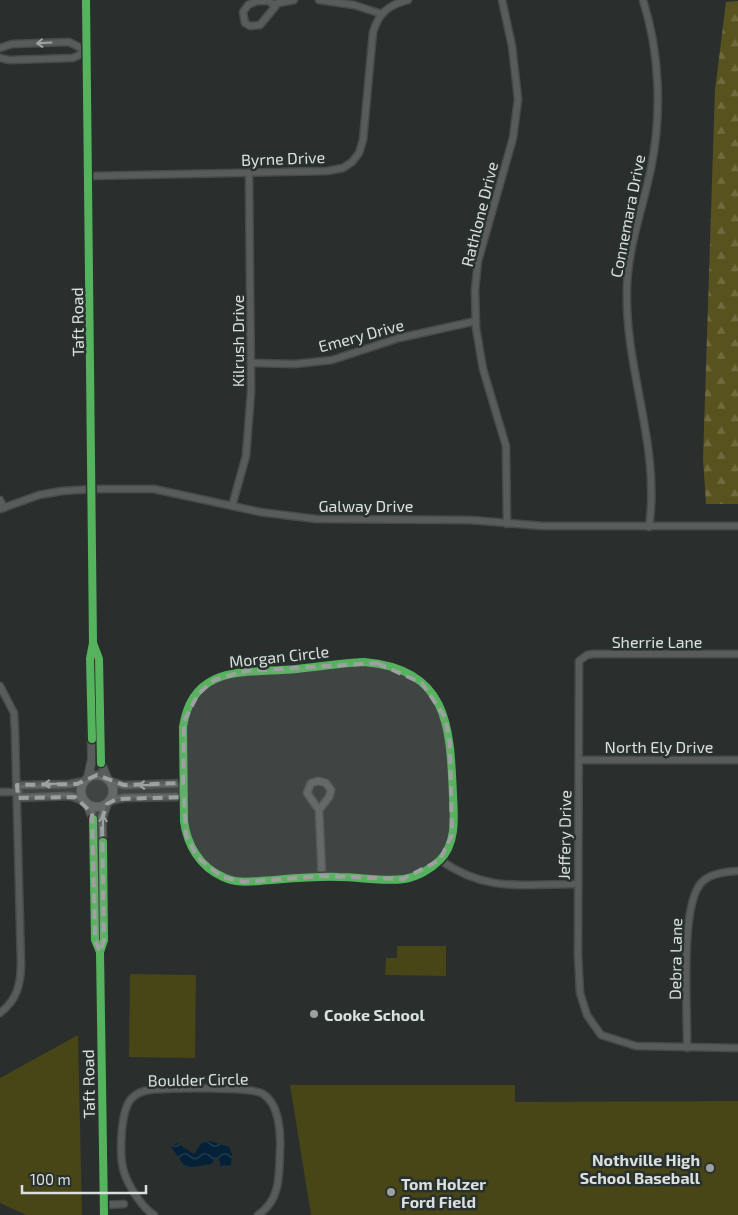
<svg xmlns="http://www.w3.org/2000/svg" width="738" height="1215" font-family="'Exo 2',sans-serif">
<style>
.forest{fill:url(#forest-firs)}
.park{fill:#484516}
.water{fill:url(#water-waves)}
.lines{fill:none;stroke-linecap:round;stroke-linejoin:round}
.minor-casing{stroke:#474b4a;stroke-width:9}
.tertiary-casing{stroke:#474b4a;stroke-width:10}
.minor{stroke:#585c5b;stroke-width:6}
.tertiary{stroke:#585c5b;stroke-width:8}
.cycleway-casing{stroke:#28312e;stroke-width:11}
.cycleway{stroke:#56b35d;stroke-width:8}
.oneway{stroke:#a0a5a3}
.marked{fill:#9ca2a0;fill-opacity:0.2;stroke:#9ca2a0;stroke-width:4;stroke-dasharray:10 6;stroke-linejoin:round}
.poi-dot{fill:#9ca2a0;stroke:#28312e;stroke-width:2}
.labels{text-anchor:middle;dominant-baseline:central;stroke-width:5;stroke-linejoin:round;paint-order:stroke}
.street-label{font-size:16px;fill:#dae0de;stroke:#28312e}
.poi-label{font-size:16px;font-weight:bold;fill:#dae0de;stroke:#28312e;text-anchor:start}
</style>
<defs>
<pattern id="forest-firs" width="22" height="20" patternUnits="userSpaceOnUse" patternTransform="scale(1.25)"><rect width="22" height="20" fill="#58531e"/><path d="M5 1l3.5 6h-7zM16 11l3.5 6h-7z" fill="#6f6b3e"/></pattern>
<pattern id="water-waves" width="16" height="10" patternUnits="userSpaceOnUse" patternTransform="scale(1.25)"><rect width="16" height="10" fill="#042137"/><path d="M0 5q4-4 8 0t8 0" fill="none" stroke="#284154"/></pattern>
</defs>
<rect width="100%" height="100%" fill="#2a2f2d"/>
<!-- forest -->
<polygon class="forest" points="738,1 738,504 706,504 703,459 715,90 726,2"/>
<!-- park -->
<g class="park">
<polygon points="397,946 446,946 446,976 385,975 386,958 397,958"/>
<polygon points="130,974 196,975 195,1058 129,1057"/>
<polygon points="78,1035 82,1215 26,1215 0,1203 0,1078"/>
<polygon points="290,1085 515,1085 515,1102 738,1101 738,1215 311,1215"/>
</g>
<!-- water -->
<polygon class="water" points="203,1141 210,1141 229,1147 232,1154 231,1165 221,1167 219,1159 215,1157 212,1164 186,1168 171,1147 177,1143 194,1154"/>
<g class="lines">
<defs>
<g id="minor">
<polyline points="319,0 354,5 382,14"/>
<polyline points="502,0 512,46 518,99 513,138 478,261 475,290 476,328 483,369 506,446 507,524"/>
<path d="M643 0C660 54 662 114 651 168 643 207 628 247 627 287 624 368 661 446 649 527"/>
<polygon points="257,1 269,1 275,7 260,25 250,26 245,23 243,12 248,5"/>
<polyline points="274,4 294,0"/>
<polyline points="0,48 12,44 69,42 87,51"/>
<polyline points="0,58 9,60 73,58 87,51"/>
<path d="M89 176 327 171 343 168 352 162 359 153 363 140 373 32C379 13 388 5 408 0"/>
<polyline points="251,363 295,364 332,360 399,338 476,321"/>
<polyline points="0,500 4,508"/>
<polyline points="232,506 246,456 251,392 249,174"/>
<polyline points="0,509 39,495 62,491 92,489 154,489 260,512 316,519 470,520 543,526 738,526"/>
<polyline points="738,654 593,654 587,655 579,661 578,955 580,993 587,1015 601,1035 636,1046 738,1048"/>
<path d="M364 662C449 669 450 727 453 795 454 816 457 843 440 860 431 869 417 877 404 879 383 882 360 877 339 877 313 876 287 879 260 881 247 882 235 883 223 877 200 867 187 845 184 821L183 727C193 662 248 674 296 669 318 667 341 663 364 662Z"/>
<path d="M0 686 14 713 15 732 21 963C21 984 17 1000 0 1013"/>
<polyline points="579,760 738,760"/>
<polyline points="110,781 124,785 183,783"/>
<polyline points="17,785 69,784 84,781"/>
<polyline points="0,792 18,792"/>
<polyline points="18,798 70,796 83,801"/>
<polyline points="110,801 124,798 183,797"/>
<polyline points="319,810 307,793 311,783 318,781 326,783 331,790 329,797 319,810 322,876"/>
<path d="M440 860C487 893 523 884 578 884"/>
<path d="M687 1048C688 1013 679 905 702 882 711 873 726 872 738 871"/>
<polyline points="104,1205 124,1204"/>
<path d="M154 1215C142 1208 128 1185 124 1172 119 1156 120 1110 132 1098 136 1094 143 1091 149 1090 166 1088 251 1086 263 1094 279 1104 281 1132 280 1150 279 1174 281 1200 258 1215"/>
</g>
<g id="tertiary">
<polyline points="86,0 93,643 90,659 92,759 88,777"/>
<polyline points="93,643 99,659 101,763 107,778"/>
<circle cx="97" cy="791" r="16"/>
<polyline points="87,804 93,819 95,940 100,952 104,1215"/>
<polyline points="100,952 104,940 102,819 107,804"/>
</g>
</defs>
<!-- minor casing -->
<use href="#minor" class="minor-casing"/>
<!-- tertiary casing -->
<use href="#tertiary" class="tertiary-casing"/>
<!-- minor -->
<use href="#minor" class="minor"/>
<!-- tertiary -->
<use href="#tertiary" class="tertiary"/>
<defs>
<g id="cycleway">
<polyline points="86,0 93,643 90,659 92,739"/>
<polyline points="93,643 99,659 101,763"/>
<path d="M364 662C449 669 450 727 453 795 454 816 457 843 440 860 431 869 417 877 404 879 383 882 360 877 339 877 313 876 287 879 260 881 247 882 235 883 223 877 200 867 187 845 184 821L183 727C193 662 248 674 296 669 318 667 341 663 364 662Z"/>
<polyline points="93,819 95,940 100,952 104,1215"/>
<polyline points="100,952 104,940 103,842"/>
</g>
</defs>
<!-- cycleway casing -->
<use href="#cycleway" class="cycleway-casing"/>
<!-- cycleway -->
<use href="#cycleway" class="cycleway"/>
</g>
<!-- one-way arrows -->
<defs><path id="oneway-shaft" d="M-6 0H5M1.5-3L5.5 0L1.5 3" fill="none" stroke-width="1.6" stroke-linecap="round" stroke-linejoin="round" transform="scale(1.25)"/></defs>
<g class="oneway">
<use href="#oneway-shaft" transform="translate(44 43) rotate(177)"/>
<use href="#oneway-shaft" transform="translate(51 784) rotate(179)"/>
<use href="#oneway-shaft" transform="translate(146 785) rotate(178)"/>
<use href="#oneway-shaft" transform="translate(103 823) rotate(-88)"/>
</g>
<!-- marked area -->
<path class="marked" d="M377 663 422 683 445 717 450 743 452 835 440 860 403 879 322 876 244 882 222 877 197 857 186 835 184 797 117 799 107 804 102 819 104 940 100 952 95 940 92 813 75 797 18 798 17 785 77 784 97 775 124 785 183 783 184 721 198 694 214 680 245 671Z"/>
<!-- markers -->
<g class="poi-dot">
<circle cx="314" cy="1014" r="5"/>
<circle cx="710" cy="1168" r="5"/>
<circle cx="391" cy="1192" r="5"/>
</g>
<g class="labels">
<!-- street labels -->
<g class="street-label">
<text transform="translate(283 158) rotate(-2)">Byrne Drive</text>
<text transform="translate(479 214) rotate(-76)">Rathlone Drive</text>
<text transform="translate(627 216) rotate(-79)">Connemara Drive</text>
<text transform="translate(77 322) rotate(-91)">Taft Road</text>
<text transform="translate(361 335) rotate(-15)">Emery Drive</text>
<text transform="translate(237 341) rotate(-90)">Kilrush Drive</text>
<text x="366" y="505">Galway Drive</text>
<text x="657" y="641">Sherrie Lane</text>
<text transform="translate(279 656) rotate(-6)">Morgan Circle</text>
<text x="659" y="746">North Ely Drive</text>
<text transform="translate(564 835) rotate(-89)">Jeffery Drive</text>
<text transform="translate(675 959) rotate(-89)">Debra Lane</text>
<text transform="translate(198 1079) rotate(-1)">Boulder Circle</text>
<text transform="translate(88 1084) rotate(-91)">Taft Road</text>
</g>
<!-- poi labels -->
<g class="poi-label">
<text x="324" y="1014">Cooke School</text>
<text x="700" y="1159" text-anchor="end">Nothville High<tspan x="700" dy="18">School Baseball</tspan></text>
<text x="401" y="1183">Tom Holzer<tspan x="401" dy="18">Ford Field</tspan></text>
</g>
</g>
<!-- scale -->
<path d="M22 1185v8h124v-8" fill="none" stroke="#dae0de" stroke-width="2.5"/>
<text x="30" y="1185" font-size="15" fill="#dae0de" stroke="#28312e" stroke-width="4" paint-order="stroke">100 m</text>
</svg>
